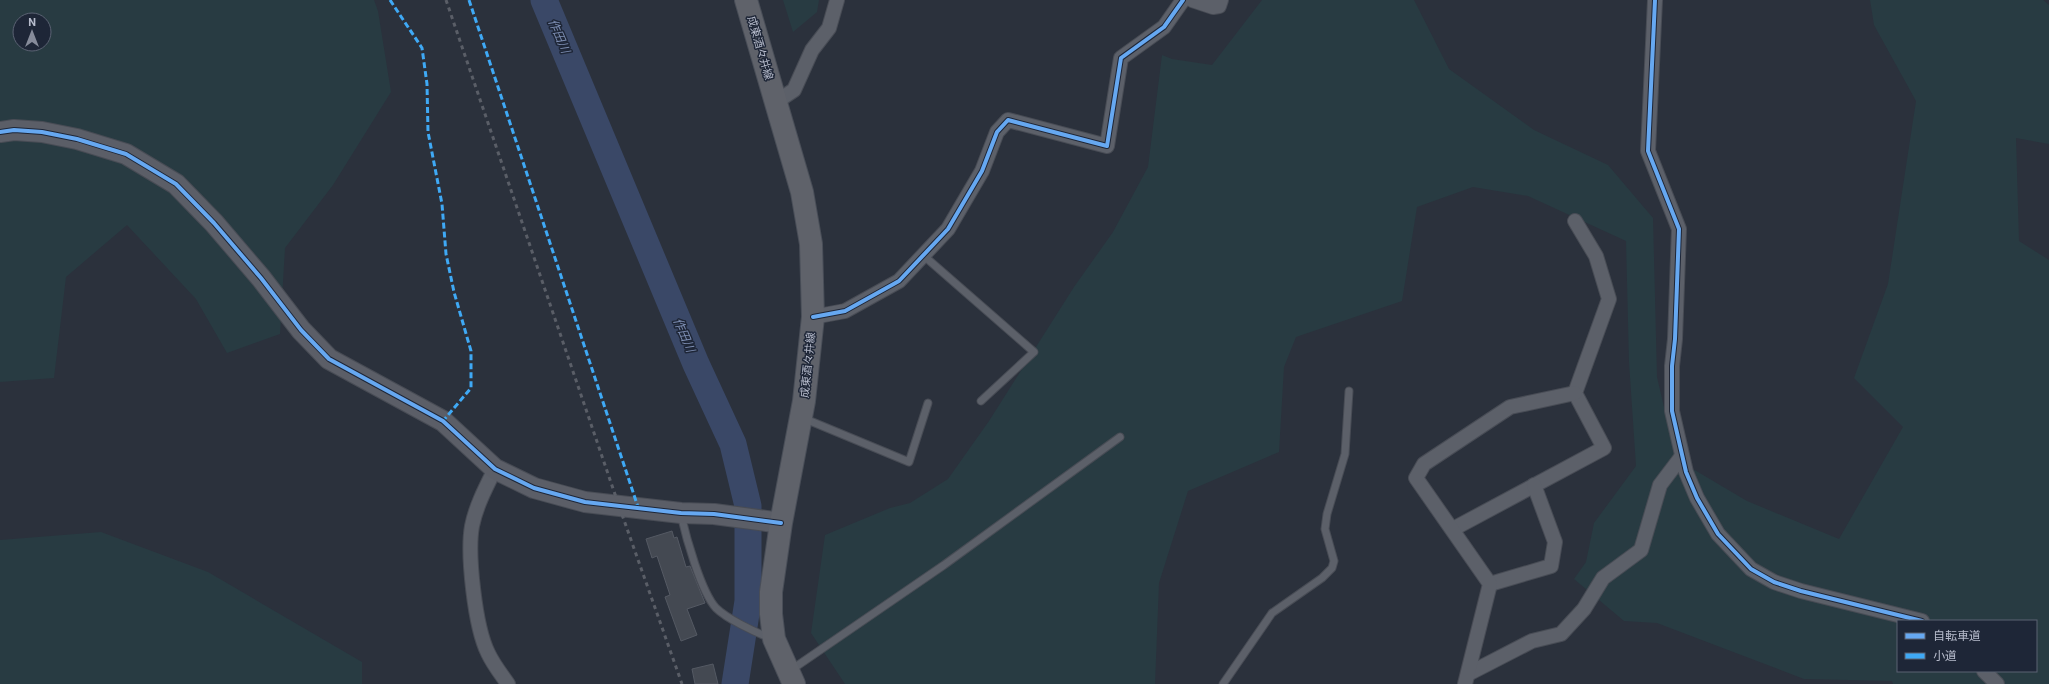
<svg xmlns="http://www.w3.org/2000/svg" width="2049" height="684" font-family="Roboto,'Noto Sans JP',sans-serif">
<style>
.green{fill:#283b42;fill-rule:evenodd}
.lines{fill:none;stroke-linecap:round;stroke-linejoin:round}
.river{stroke:#3a4867;stroke-width:27}
.building{fill:#444952;stroke:#545963}
.lane-casing{stroke:#484c55;stroke-width:9}
.street-casing{stroke:#484c55;stroke-width:16}
.secondary-casing{stroke:#484c55;stroke-width:22}
.primary-casing{stroke:#494e58;stroke-width:24}
.lane{stroke:#5c6069;stroke-width:7}
.street{stroke:#5c6069;stroke-width:14}
.secondary{stroke:#5b5e67;stroke-width:20}
.primary{stroke:#5f626a;stroke-width:22}
.rail{stroke:#5a5e67;stroke-width:3;stroke-dasharray:4 4;stroke-linecap:butt}
.quiet{stroke:#3fa9f5;stroke-width:3;stroke-dasharray:6 3;stroke-linecap:butt}
.cycleway-casing{stroke:#1e2637;stroke-width:6}
.cycleway{stroke:#66a8f1;stroke-width:4}
.labels{text-anchor:middle;dominant-baseline:central;stroke-width:3;stroke-linejoin:round;paint-order:stroke}
.street-label{font-size:11px;fill:#b7bccc;stroke:#1e2637}
.water-label{font-size:12px;font-style:italic;fill:#7d8eb3;stroke:#1e2637}
</style>
<rect width="100%" height="100%" fill="#2b313c"/>
<!-- green -->
<g class="green">
<path d="M0 0H374L378 11 391 92 333 185 285 248 280 334 227 353 196 299 127 225 66 277 54 378 0 382ZM20 20H44V44H20Z"/>
<polygon points="783,0 819,0 817,12 793,32"/>
<path d="M1262 0H1414L1449 69 1534 130 1608 165 1653 218 1657 377 1676 459 1747 501 1839 539 1903 427 1854 378 1888 284 1916 101 1874 25 1870 0H2043L2049 5V144L2016 138 2019 241 2049 260V684H1893L1892 681 1804 679 1657 623 1624 621 1574 579 1586 562 1594 523 1636 466 1629 362 1626 241 1528 196 1473 187 1417 207 1402 301 1296 337 1284 367 1279 452 1188 491 1159 583 1155 684H845L811 633 825 535 890 508 910 503 948 479 989 421 1074 287 1113 232 1148 167 1162 55 1172 59 1212 65ZM1898 621H2036V671H1898Z"/>
<polygon points="101,532 208,572 362,662 362,684 0,684 0,540"/>
</g>
<g class="lines">
<!-- river -->
<polyline class="river" points="544,0 696,364 733,444 748,506 748,601 735,684"/>
</g>
<!-- building -->
<g class="building">
<polygon points="672,531 674,538 677,537 686,567 690,566 705,603 687,609 697,635 681,641 665,597 670,595 657,556 652,558 646,539"/>
<polygon points="713,664 718,684 695,684 692,669"/>
</g>
<g class="lines">
<defs>
<g id="lane">
<polyline points="923,255 1034,352 981,401"/>
<polyline points="803,418 909,462 928,403"/>
<path d="M681 515C686 537 701 592 716 608 727 619 755 632 770 638"/>
<polyline points="791,670 944,565 1120,437"/>
<polyline points="1223,684 1272,613 1322,578 1332,568 1334,561 1325,529 1327,514 1345,454 1349,391"/>
</g>
<g id="street">
<polyline points="1192,0 1213,7 1219,6 1221,0"/>
<polyline points="1655,0 1648,151 1679,229 1675,339 1672,366 1672,411 1686,472 1697,498 1718,534 1751,569 1774,582 1801,591 1922,621"/>
<polyline points="776,102 794,90 812,50 829,28 837,0"/>
<polyline points="813,317 845,311 899,281 948,229 982,171 997,132 1008,120 1107,146 1121,58 1164,27 1183,0"/>
<path d="M495 469C486 487 476 506 472 526 467 554 475 627 488 653 493 664 501 674 508 684"/>
<polyline points="1453,529 1604,448 1575,393 1609,299 1596,256 1575,221"/>
<polyline points="1490,584 1551,566 1555,542 1534,485"/>
<polyline points="1984,671 1997,684"/>
<polyline points="1468,674 1532,641 1561,634 1584,609 1603,578 1641,550 1660,485 1682,456"/>
<polyline points="1465,684 1490,584 1416,478 1424,464 1510,407 1575,393"/>
</g>
<polyline id="secondary" points="0,132 14,130 42,132 77,139 126,154 176,184 214,223 261,278 301,330 329,359 443,421 495,469 534,488 585,502 681,513 714,514 781,523"/>
<polyline id="primary" points="746,0 802,192 811,244 813,317 804,401 781,523 771,592 771,614 774,639 794,684"/>
</defs>
<!-- lane casing -->
<use href="#lane" class="lane-casing"/>
<!-- street casing -->
<use href="#street" class="street-casing"/>
<!-- secondary casing -->
<use href="#secondary" class="secondary-casing"/>
<!-- primary casing -->
<use href="#primary" class="primary-casing"/>
<!-- lane -->
<use href="#lane" class="lane"/>
<!-- street -->
<use href="#street" class="street"/>
<!-- secondary -->
<use href="#secondary" class="secondary"/>
<!-- primary -->
<use href="#primary" class="primary"/>
<!-- rail -->
<polyline class="rail" points="446,0 619,506 682,684"/>
<!-- quiet -->
<g class="quiet">
<polyline points="390,0 422,48 427,84 428,132 442,204 446,254 454,292 471,351 471,388 443,421"/>
<polyline points="469,0 638,507"/>
</g>
<defs>
<g id="cycleway">
<polyline points="1655,0 1648,151 1679,229 1675,339 1672,366 1672,411 1686,472 1697,498 1718,534 1751,569 1774,582 1801,591 1922,621"/>
<polyline points="0,132 14,130 42,132 77,139 126,154 176,184 214,223 261,278 301,330 329,359 443,421 495,469 534,488 585,502 681,513 714,514 781,523"/>
<polyline points="813,317 845,311 899,281 948,229 982,171 997,132 1008,120 1107,146 1121,58 1164,27 1183,0"/>
</g>
</defs>
<!-- cycleway casing -->
<use href="#cycleway" class="cycleway-casing"/>
<!-- cycleway -->
<use href="#cycleway" class="cycleway"/>
</g>
<g class="labels">
<!-- street labels -->
<g class="street-label">
<text transform="translate(760 48) rotate(74)">成東酒々井線</text>
<text transform="translate(808 365) rotate(-84)">成東酒々井線</text>
</g>
<!-- water labels -->
<g class="water-label">
<text transform="translate(559 36) rotate(67)">作田川</text>
<text transform="translate(684 335) rotate(67)">作田川</text>
</g>
</g>
<!-- legend -->
<rect x="1897" y="620" width="140" height="52" fill="#1e2637" stroke="#5b6273"/>
<rect x="1905" y="633" width="20" height="6" fill="#66a8f1" stroke="#5b6273"/>
<text x="1933" y="640" font-size="12" fill="#b7bccc">自転車道</text>
<rect x="1905" y="653" width="20" height="6" fill="#3fa9f5" stroke="#5b6273"/>
<text x="1933" y="660" font-size="12" fill="#b7bccc">小道</text>
<!-- north arrow -->
<g transform="translate(32 32)"><circle r="19" fill="#1e2637" stroke="#5b6273"/>
<path d="M0-3L7 15L0 10L-7 15Z" fill="#868b9a"/>
<text y="-6" font-size="11" font-weight="bold" text-anchor="middle" fill="#b7bccc">N</text>
</g>
</svg>
